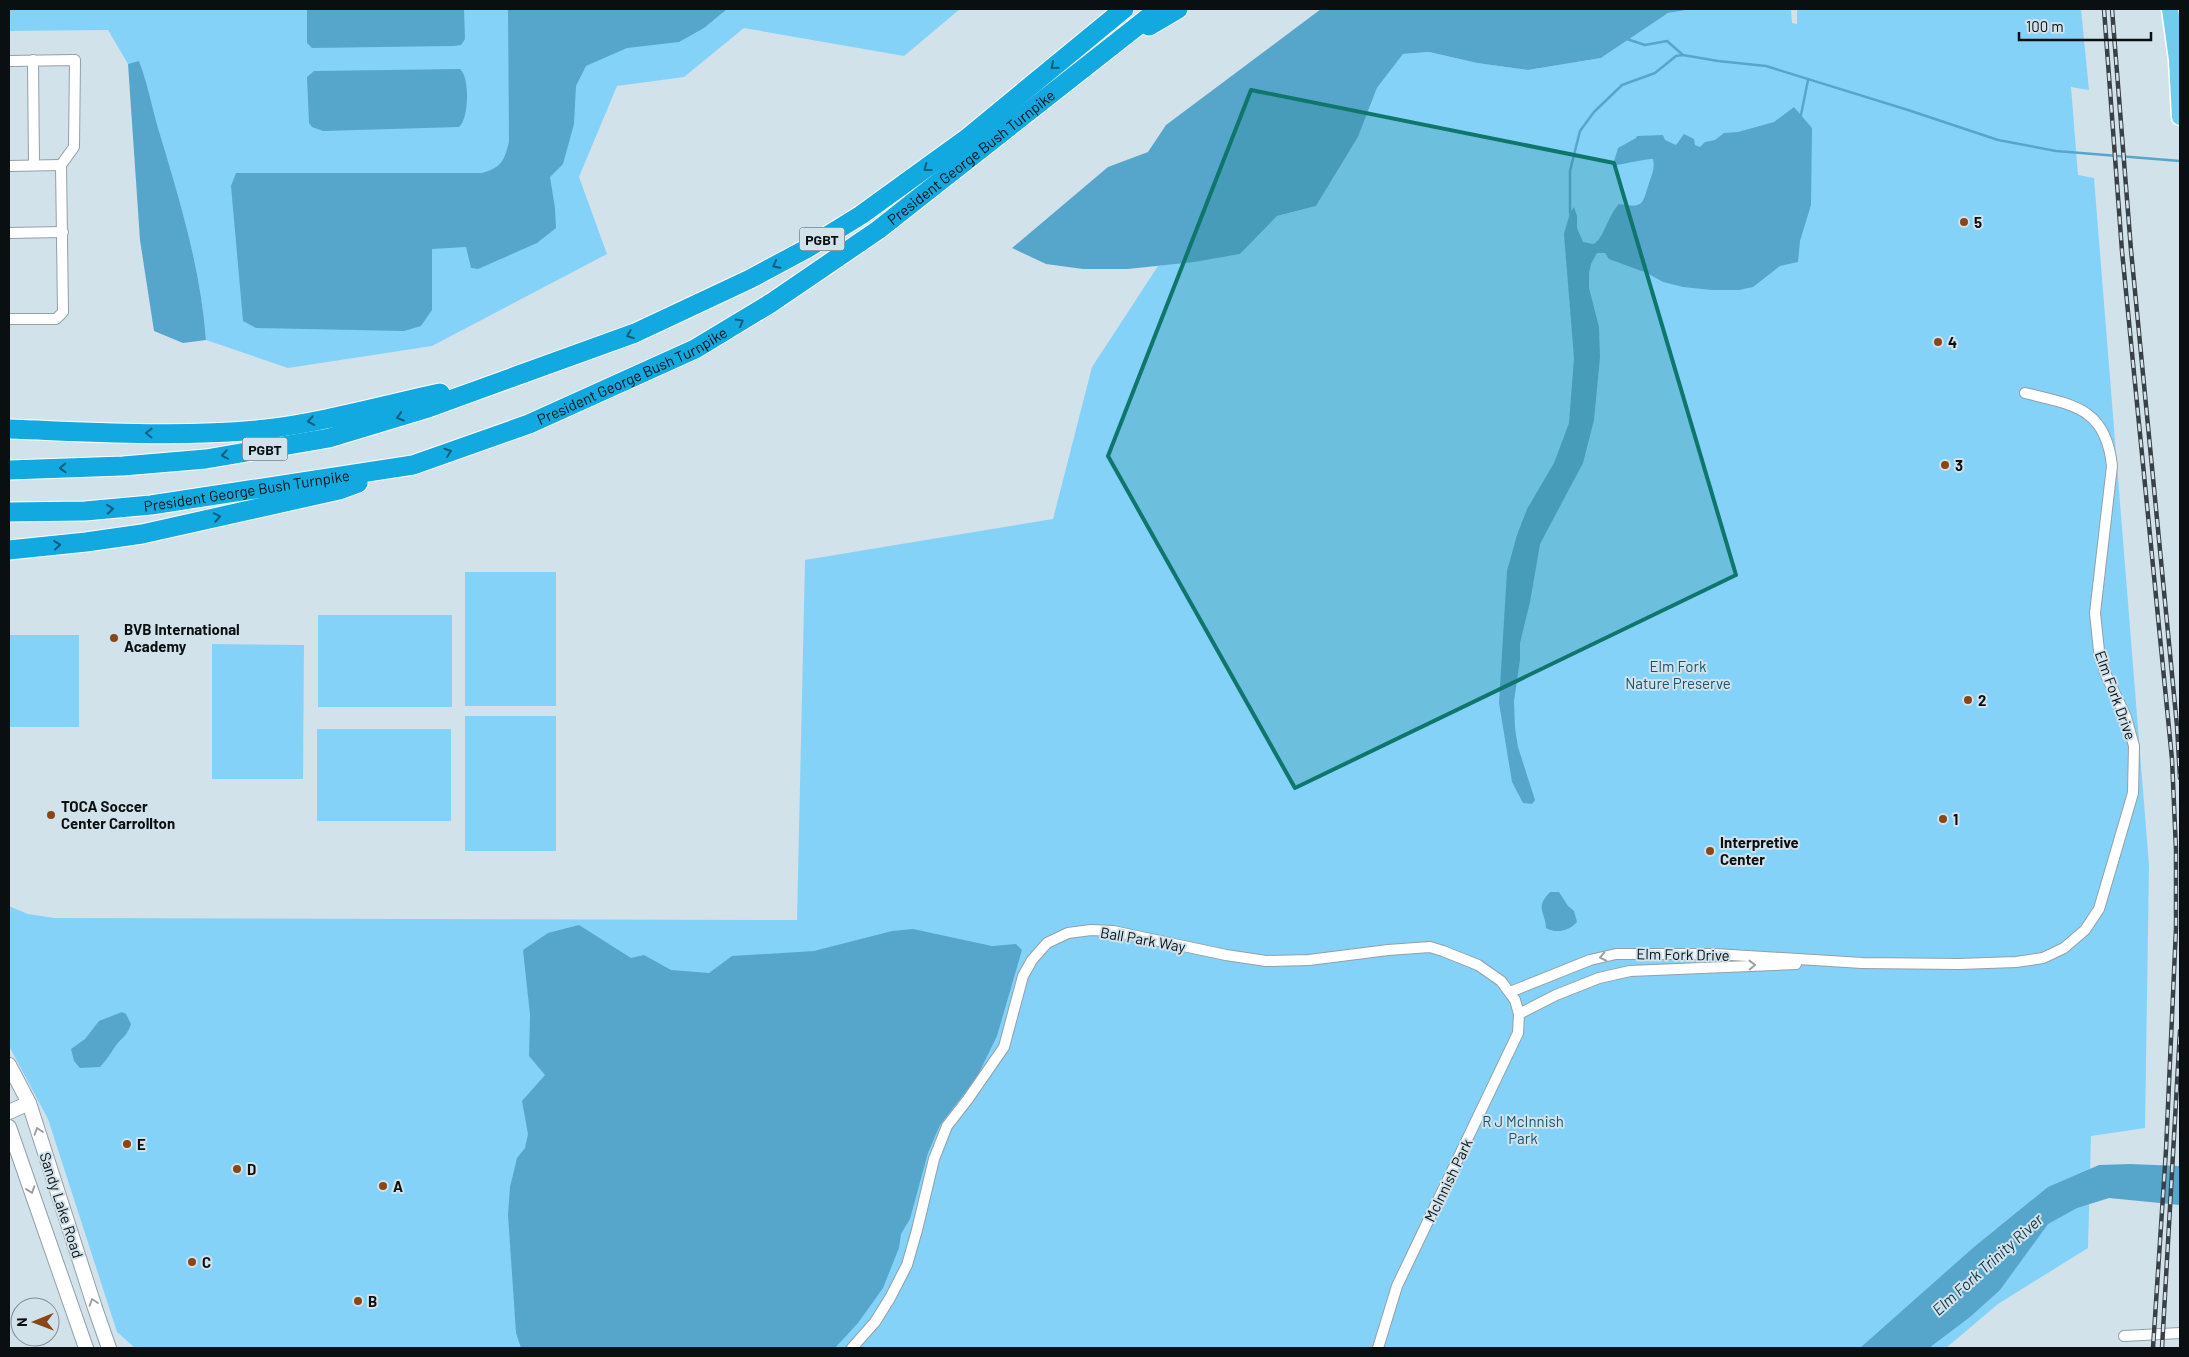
<svg xmlns="http://www.w3.org/2000/svg" width="2189" height="1357" font-family="Barlow,sans-serif">
<style>
.green{fill:#85d2f9}
.water{fill:#56a6cc}
.lines{fill:none;stroke-linecap:round;stroke-linejoin:round}
.stream{stroke:#56a6cc;stroke-width:2.5}
.street-casing{stroke:#92a0a8;stroke-width:12}
.secondary-casing{stroke:#92a0a8;stroke-width:16}
.primary-casing{stroke:#fff;stroke-width:19}
.highway-casing{stroke:#fff;stroke-width:21}
.street{stroke:#fff;stroke-width:10}
.secondary{stroke:#fff;stroke-width:14}
.primary{stroke:#70cbec;stroke-width:16}
.highway{stroke:#11a9e0;stroke-width:19}
.rail-casing{stroke:#3a4146;stroke-width:4.5}
.rail{stroke:#d2e2eb;stroke-width:2.5;stroke-dasharray:8;stroke-linecap:butt}
.oneway{stroke:#0e5c79}
.oneway2{stroke:#9d9fa0}
.marked{fill:#0f766e;fill-opacity:0.2;stroke:#0f766e;stroke-width:4;stroke-linejoin:round}
.poi-dot{fill:#894617;stroke:#d2e2eb;stroke-width:2}
.labels{text-anchor:middle;dominant-baseline:central;stroke-width:4;stroke-linejoin:round;paint-order:stroke}
.shield{fill:#d2e2eb;stroke:#464e53;stroke-width:1}
.shield-label{font-size:14px;font-weight:bold;fill:#0a0f12}
.street-label{font-size:15px;fill:#0a0f12;stroke:#d2e2eb}
.poi-label{font-size:15px;font-weight:bold;fill:#0a0f12;stroke:#d2e2eb;text-anchor:start}
.park-label{font-size:15px;fill:#165570;stroke:#d2e2eb}
.water-label{font-size:16px;font-style:italic;fill:#0e3344;stroke:#d2e2eb}
</style>
<rect width="100%" height="100%" fill="#d2e2eb"/>
<!-- green -->
<g class="green">
<path d="M9 9H960L904 56 744 28 684 77 617 86 579 177 607 254 432 346 288 368 206 340C201 271 181 204 161 139 153 113 149 87 139 62L128 64 108 30 9 31Z"/>
<polygon points="1692,9 1791,9 1792,23 1797,24 1797,9 2081,9 2089,90 2071,87 2078,175 2094,178 2149,865 2145,1128 2091,1136 2088,1248 1998,1304 1946,1348 135,1348 117,1332 48,1119 9,1046 9,906 28,914 54,918 797,920 805,560 1053,519 1092,367 1158,266 1240,254 1277,216 1316,206 1358,137 1377,88 1403,54 1429,52 1477,63 1528,70 1601,58 1668,13"/>
<rect x="465" y="572" width="91" height="134"/>
<rect x="318" y="615" width="134" height="92"/>
<rect x="9" y="635" width="70" height="92"/>
<polygon points="212,644 304,645 303,779 212,779"/>
<rect x="465" y="716" width="91" height="135"/>
<rect x="317" y="729" width="134" height="92"/>
</g>
<!-- water -->
<g class="water">
<polygon points="307,9 464,9 465,39 461,45 454,46 312,48 307,43"/>
<path d="M508 9H727L704 28 679 42 627 48 586 66 576 86 574 124 563 164 550 177 555 208 556 228 537 243 478 269 471 268 466 247 432 249V310L421 326 404 331 256 328 243 321 231 186 236 173H482C501 168 505 160 509 141Z"/>
<polygon points="1321,9 1692,9 1668,13 1601,58 1528,70 1477,63 1429,52 1403,54 1377,88 1358,137 1316,206 1277,216 1240,254 1194,262 1128,269 1083,269 1046,264 1012,248 1108,167 1148,152 1166,125"/>
<path d="M139 61C149 87 153 113 161 138 181 204 201 271 206 340L183 343 154 331 140 240 128 64Z"/>
<path d="M460 69C470 77 469 119 459 127L323 131 312 127 309 123 307 77 314 71Z"/>
<path d="M1794 107 1812 128 1811 205 1800 241 1798 262 1780 266 1753 287 1739 290H1712L1683 287 1663 282 1647 273 1609 259 1605 253H1597L1591 264 1589 273V288L1599 327 1600 357 1594 420 1583 463 1540 544 1530 602 1520 643V660L1514 701 1515 728 1518 747 1535 800 1532 804 1523 803 1512 782 1499 703 1507 571 1517 535 1527 509 1554 463 1569 423 1574 358 1564 234 1570 213 1574 207 1577 216V228L1583 242 1593 244C1603 241 1608 215 1619 204 1644 208 1642 205 1649 183 1652 175 1655 168 1653 159 1649 158 1624 164 1616 165L1614 161 1618 148 1636 138 1637 136 1663 135 1665 140 1676 145 1684 134 1694 139 1695 145 1700 147 1705 142 1715 140 1724 133 1738 132 1774 122Z"/>
<path d="M1550 892H1559L1568 906 1574 911 1577 922C1569 931 1556 934 1546 928 1546 913 1534 908 1550 892Z"/>
<polygon points="579,925 631,958 644,955 671,970 709,973 732,956 814,951 892,931 913,929 992,946 1016,944 1022,950 997,1036 977,1077 940,1125 928,1153 910,1219 901,1234 899,1248 883,1288 858,1323 835,1348 521,1348 516,1333 508,1215 510,1187 517,1158 525,1148 528,1134 522,1101 545,1075 529,1056 530,1015 523,950 548,933"/>
<path d="M122 1012 126 1014 131 1024C128 1034 123 1037 117 1044 111 1052 107 1060 100 1067L80 1068 74 1061 71 1049 85 1039 99 1021Z"/>
<polygon points="2130,1164 2180,1166 2180,1205 2109,1198 2077,1208 2048,1224 2000,1290 1970,1317 1929,1348 1860,1348 1974,1247 2048,1187 2099,1165"/>
</g>
<g class="lines">
<!-- stream -->
<g class="stream">
<polyline points="1627,39 1645,45 1667,41 1683,55 1718,61 1766,66 1908,110 1998,140 2056,151 2180,161"/>
<polyline points="1801,115 1808,80"/>
<polyline points="1570,213 1570,171 1580,131 1594,112 1622,85 1655,73 1676,56 1683,55"/>
</g>
<defs>
<g id="street">
<polyline points="33,60 34,165"/>
<polyline points="9,61 75,60 74,147 61,165 63,312 56,319 9,319"/>
<polyline points="9,166 61,165"/>
<polyline points="9,233 63,232"/>
<path d="M1510 992 1590 960 1616 954H1715L1862 963 1959 964 2016 962 2043 958 2064 948 2085 930 2099 909 2133 793 2134 746 2126 717 2106 675 2099 651 2095 613 2112 466C2106 408 2074 405 2025 393"/>
<polyline points="1519,1014 1556,995 1599,978 1630,971 1796,964"/>
<polyline points="2124,1336 2180,1333"/>
<polyline points="852,1348 875,1322 890,1298 907,1265 917,1230 934,1159 947,1126 968,1099 1004,1047 1023,976 1032,960 1047,943 1068,933 1091,930 1113,931 1226,955 1266,961 1309,960 1388,950 1430,947 1443,951 1478,965 1501,981 1515,1000 1519,1014 1518,1033 1397,1286 1378,1348"/>
</g>
<g id="secondary">
<polyline points="9,1065 29,1103 95,1308 109,1348"/>
<polyline points="9,1112 29,1103"/>
<polyline points="9,1127 86,1348"/>
</g>
<polyline id="primary" points="2170,9 2177,60 2180,117"/>
<g id="highway">
<polyline points="1149,26 1178,9"/>
<path d="M9 429C94 432 181 438 266 429 325 422 383 405 440 393"/>
<polyline points="9,470 123,466 206,459 329,438 425,409 635,333 750,279 806,249 861,215 966,139 1124,9"/>
<path id="s1" d="M9 512 85 511 151 505 413 465 529 424 695 349 771 303 878 230 1159 9"/>
<polyline points="9,550 86,542 142,534 339,490 358,483"/>
</g>
</defs>
<!-- street casing -->
<use href="#street" class="street-casing"/>
<!-- secondary casing -->
<use href="#secondary" class="secondary-casing"/>
<!-- primary casing -->
<use href="#primary" class="primary-casing"/>
<!-- highway casing -->
<use href="#highway" class="highway-casing"/>
<!-- street -->
<use href="#street" class="street"/>
<!-- secondary -->
<use href="#secondary" class="secondary"/>
<!-- primary -->
<use href="#primary" class="primary"/>
<!-- highway -->
<use href="#highway" class="highway"/>
<defs>
<g id="rail">
<polyline points="2104,9 2122,251 2172,759 2176,850 2176,928 2166,1150 2153,1348"/>
<polyline points="2112,9 2131,250 2177,726 2180,778"/>
<polyline points="2162,1348 2180,1031"/>
</g>
</defs>
<!-- rail casing -->
<use href="#rail" class="rail-casing"/>
<!-- rail -->
<use href="#rail" class="rail"/>
</g>
<!-- one-way arrows -->
<defs><path id="oneway-chevron" d="M-2-3.5L2.5 0L-2 3.5" fill="none" stroke-width="1.6" stroke-linecap="round" stroke-linejoin="round" transform="scale(1.25)"/></defs>
<g class="oneway">
<use href="#oneway-chevron" transform="translate(1054 66) rotate(140)"/>
<use href="#oneway-chevron" transform="translate(927 168) rotate(143)"/>
<use href="#oneway-chevron" transform="translate(776 265) rotate(152)"/>
<use href="#oneway-chevron" transform="translate(740 322) rotate(-31)"/>
<use href="#oneway-chevron" transform="translate(630 335) rotate(159)"/>
<use href="#oneway-chevron" transform="translate(400 417) rotate(163)"/>
<use href="#oneway-chevron" transform="translate(311 421) rotate(170)"/>
<use href="#oneway-chevron" transform="translate(149 433) rotate(-179)"/>
<use href="#oneway-chevron" transform="translate(448 452) rotate(-19)"/>
<use href="#oneway-chevron" transform="translate(225 455) rotate(170)"/>
<use href="#oneway-chevron" transform="translate(63 468) rotate(178)"/>
<use href="#oneway-chevron" transform="translate(110 509) rotate(-5)"/>
<use href="#oneway-chevron" transform="translate(217 517) rotate(-11)"/>
<use href="#oneway-chevron" transform="translate(57 545) rotate(-6)"/>
</g>
<g class="oneway2">
<use href="#oneway-chevron" transform="translate(1603 957) rotate(168)"/>
<use href="#oneway-chevron" transform="translate(1752 965) rotate(-1)"/>
<use href="#oneway-chevron" transform="translate(38 1131) rotate(-108)"/>
<use href="#oneway-chevron" transform="translate(31 1190) rotate(71)"/>
<use href="#oneway-chevron" transform="translate(93 1302) rotate(-108)"/>
</g>
<!-- marked area -->
<path class="marked" d="M1251 90 1614 163 1736 575 1295 788 1108 456Z"/>
<!-- markers -->
<g class="poi-dot">
<circle cx="1964" cy="222" r="5"/>
<circle cx="1938" cy="342" r="5"/>
<circle cx="1945" cy="465" r="5"/>
<circle cx="114" cy="638" r="5"/>
<circle cx="1968" cy="700" r="5"/>
<circle cx="51" cy="815" r="5"/>
<circle cx="1943" cy="819" r="5"/>
<circle cx="1710" cy="851" r="5"/>
<circle cx="127" cy="1144" r="5"/>
<circle cx="237" cy="1169" r="5"/>
<circle cx="383" cy="1186" r="5"/>
<circle cx="192" cy="1262" r="5"/>
<circle cx="358" cy="1301" r="5"/>
</g>
<g class="labels">
<!-- shield labels -->
<g class="shield">
<rect x="799.5" y="227.5" width="45" height="23" rx="4"/>
<rect x="242.5" y="437.5" width="45" height="23" rx="4"/>
</g>
<g class="shield-label">
<text x="822" y="239">PGBT</text>
<text x="265" y="449">PGBT</text>
</g>
<!-- street labels -->
<g class="street-label">
<text stroke="none"><textPath href="#s1" startOffset="1049">President George Bush Turnpike</textPath></text>
<text stroke="none"><textPath href="#s1" startOffset="644">President George Bush Turnpike</textPath></text>
<text stroke="none"><textPath href="#s1" startOffset="239">President George Bush Turnpike</textPath></text>
<text transform="translate(2116 695) rotate(70)">Elm Fork Drive</text>
<text transform="translate(1143 939) rotate(10)">Ball Park Way</text>
<text transform="translate(1683 954) rotate(1)">Elm Fork Drive</text>
<text transform="translate(1448 1180) rotate(-64)">McInnish Park</text>
<text transform="translate(62 1205) rotate(72)">Sandy Lake Road</text>
</g>
<!-- poi labels -->
<g class="poi-label">
<text x="1974" y="222">5</text>
<text x="1948" y="342">4</text>
<text x="1955" y="465">3</text>
<text x="124" y="629">BVB International<tspan x="124" dy="17">Academy</tspan></text>
<text x="1978" y="700">2</text>
<text x="61" y="806">TOCA Soccer<tspan x="61" dy="17">Center Carrollton</tspan></text>
<text x="1953" y="819">1</text>
<text x="1720" y="842">Interpretive<tspan x="1720" dy="17">Center</tspan></text>
<text x="137" y="1144">E</text>
<text x="247" y="1169">D</text>
<text x="393" y="1186">A</text>
<text x="202" y="1262">C</text>
<text x="368" y="1301">B</text>
</g>
<!-- park labels -->
<g class="park-label">
<text x="1678" y="666">Elm Fork<tspan x="1678" dy="17">Nature Preserve</tspan></text>
<text x="1523" y="1121">R J McInnish<tspan x="1523" dy="17">Park</tspan></text>
</g>
<!-- water labels -->
<g class="water-label">
<text transform="translate(1987 1264) rotate(-42)">Elm Fork Trinity River</text>
</g>
</g>
<!-- border -->
<rect width="2189" height="1357" fill="none" stroke="#0a0f12" stroke-width="20"/>
<!-- north arrow -->
<g transform="translate(35 1322) rotate(269)"><circle r="24" fill="#d2e2eb" stroke="#828e94"/>
<path d="M0-4L9 19L0 12L-9 19Z" fill="#894617"/>
<text y="-8" font-size="14" font-weight="bold" text-anchor="middle" fill="#0a0f12">N</text>
</g>
<!-- scale -->
<path d="M2019 32v8h132v-8" fill="none" stroke="#0a0f12" stroke-width="2.5"/>
<text x="2026" y="32" font-size="15" fill="#0a0f12" stroke="#d2e2eb" stroke-width="4" paint-order="stroke">100 m</text>
</svg>
